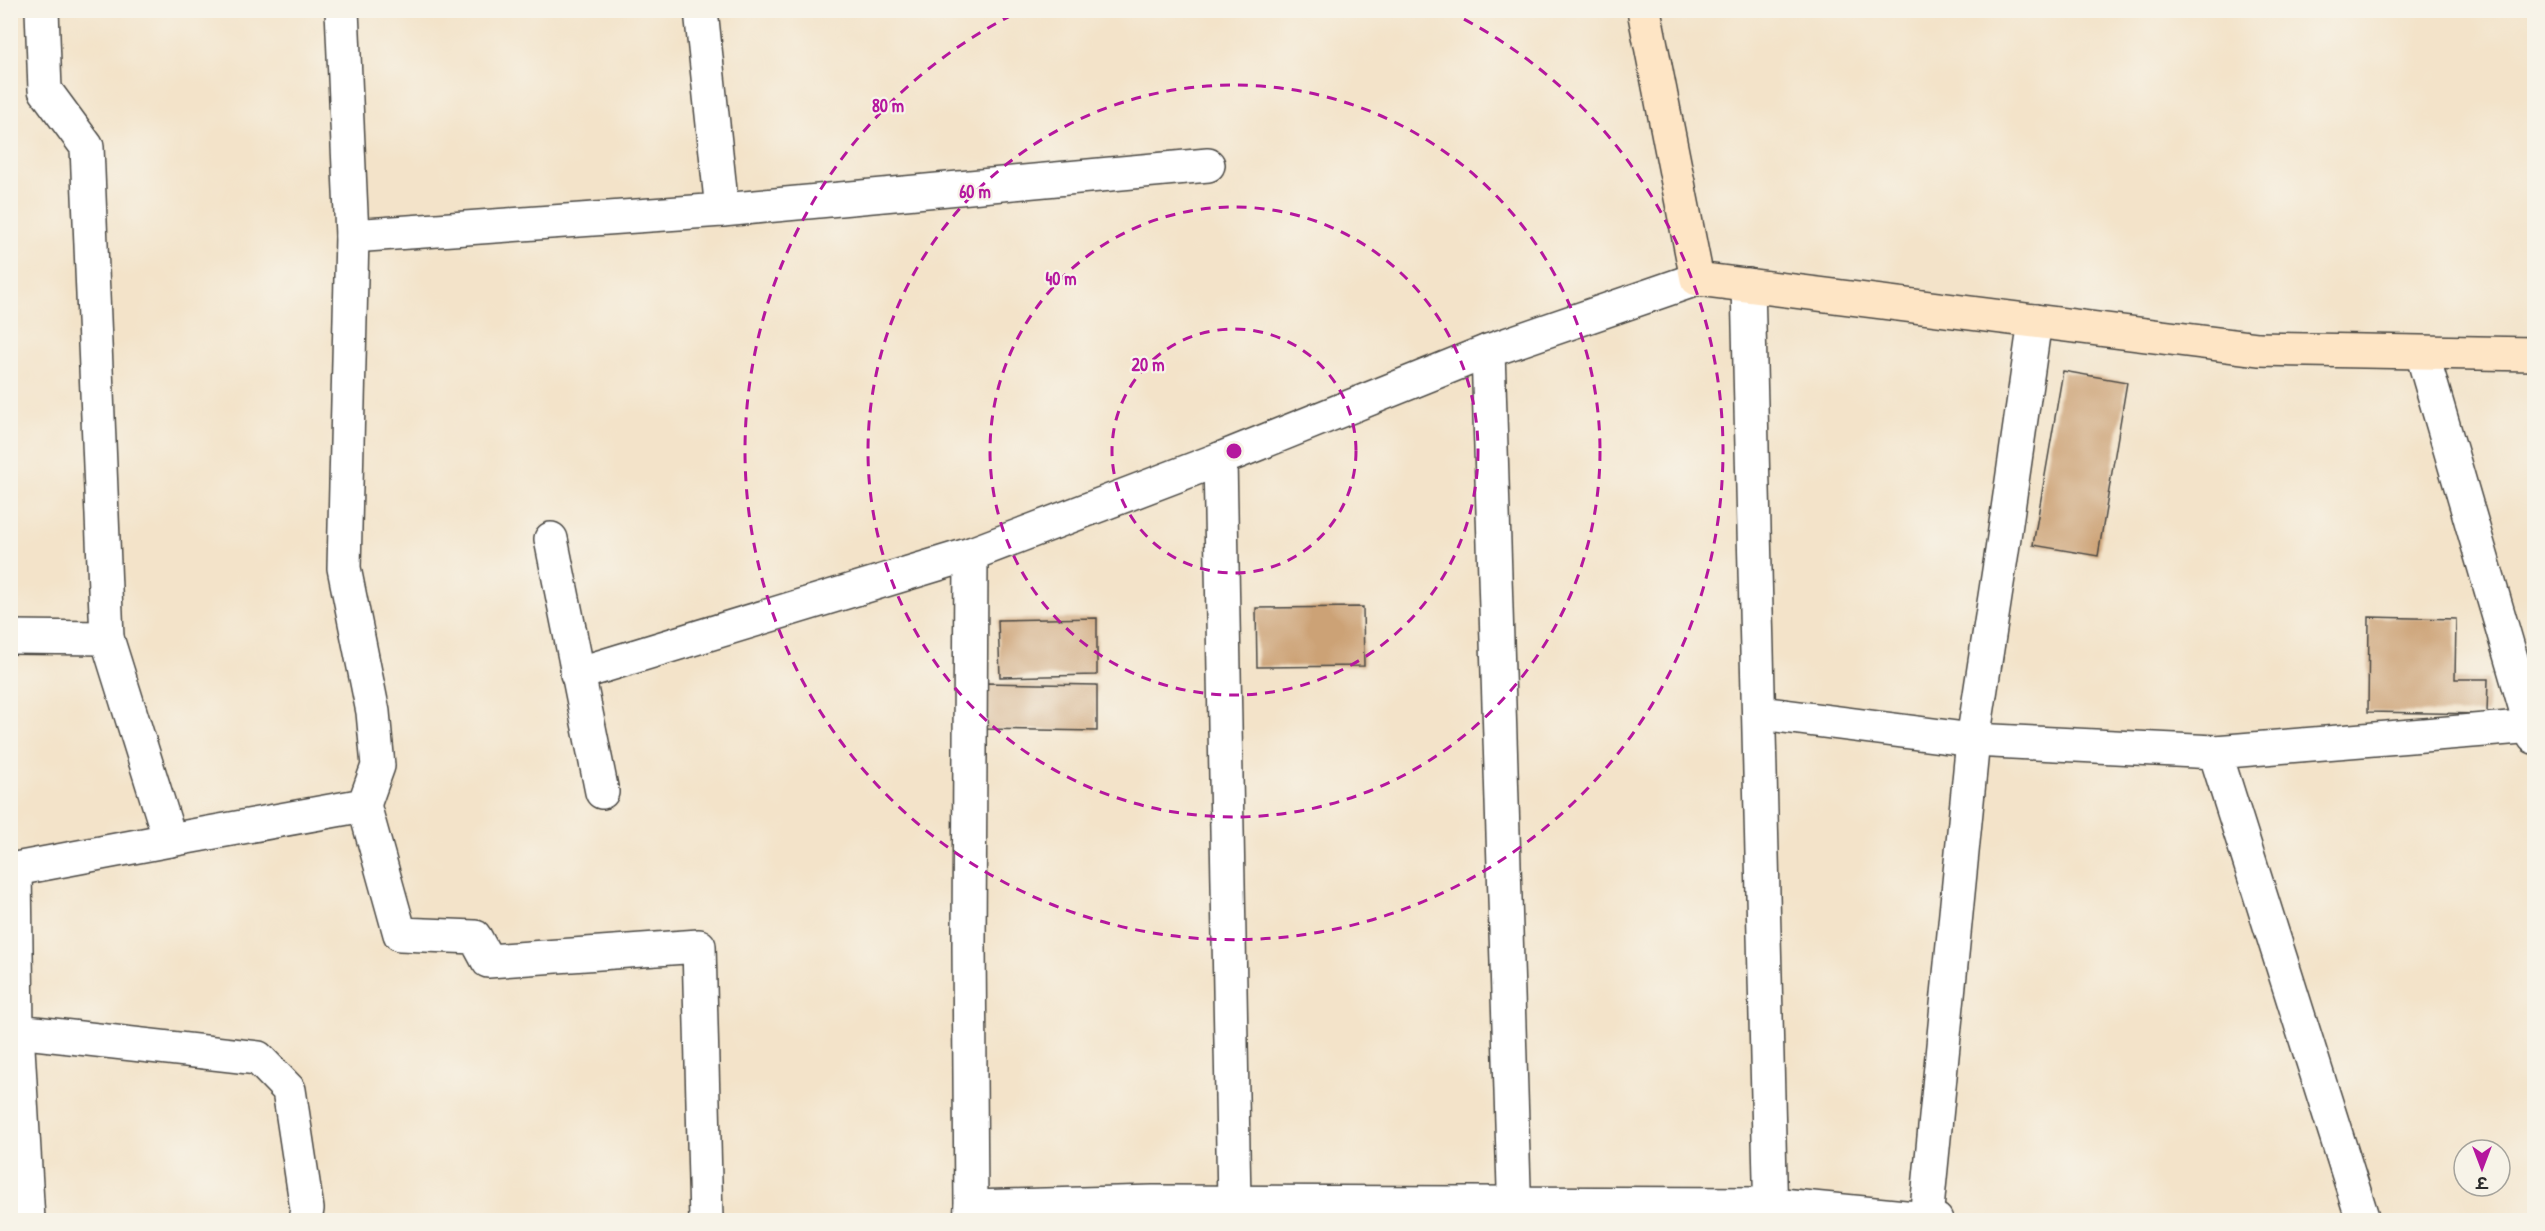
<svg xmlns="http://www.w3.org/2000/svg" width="2545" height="1231" font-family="'Patrick Hand','Playpen Sans Deva',sans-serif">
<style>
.building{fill:#cca276}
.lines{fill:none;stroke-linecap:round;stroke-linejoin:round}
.street-casing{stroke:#494743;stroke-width:36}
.secondary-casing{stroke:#494743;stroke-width:36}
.street{stroke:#fff;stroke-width:33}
.secondary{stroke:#fee5c5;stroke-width:33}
.ring{fill:none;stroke:#b5179e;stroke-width:3;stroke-dasharray:10 8}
.centre{fill:#b5179e;stroke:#f7f3e8;stroke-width:3}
.ring-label{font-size:18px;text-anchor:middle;font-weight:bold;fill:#b5179e;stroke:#f7f3e8;stroke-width:4.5;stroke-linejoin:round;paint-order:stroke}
</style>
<rect width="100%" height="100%" fill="#f7f3e8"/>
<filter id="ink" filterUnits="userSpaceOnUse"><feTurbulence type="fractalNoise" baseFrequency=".0167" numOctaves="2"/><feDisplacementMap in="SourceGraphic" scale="12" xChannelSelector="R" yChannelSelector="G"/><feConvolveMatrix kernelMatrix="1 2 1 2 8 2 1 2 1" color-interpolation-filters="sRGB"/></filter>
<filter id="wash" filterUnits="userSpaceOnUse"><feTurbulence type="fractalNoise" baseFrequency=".008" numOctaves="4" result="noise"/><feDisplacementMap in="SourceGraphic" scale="24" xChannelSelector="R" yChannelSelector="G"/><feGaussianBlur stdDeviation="1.35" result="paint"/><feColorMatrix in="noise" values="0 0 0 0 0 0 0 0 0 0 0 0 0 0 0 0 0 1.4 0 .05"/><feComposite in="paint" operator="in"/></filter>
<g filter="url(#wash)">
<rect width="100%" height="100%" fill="#f3e3c9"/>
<g id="blocks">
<!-- building -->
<g class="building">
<polygon points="2063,371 2127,382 2098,556 2033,545"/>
<polygon points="1363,607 1364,666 1257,667 1256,608"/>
<polygon points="2369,617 2456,619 2455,679 2488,679 2487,714 2368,712"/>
<polygon points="1097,618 1097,675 1000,677 998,620"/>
<polygon points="984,683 1097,685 1097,731 984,729"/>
</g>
</g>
</g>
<g filter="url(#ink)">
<use href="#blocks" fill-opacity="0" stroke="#494743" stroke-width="1.5"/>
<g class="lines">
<defs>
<g id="street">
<polyline points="342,10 352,236 722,210 701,10"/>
<polyline points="722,210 1208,165"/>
<polyline points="1748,285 1771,1220"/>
<polyline points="2422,353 2534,737"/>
<polyline points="551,539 602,792"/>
<polyline points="10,637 107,638"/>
<polyline points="577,674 971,554"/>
<polyline points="1760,713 1973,740 2215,752"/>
<polyline points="364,805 400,934 475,937 488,961 699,946 706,1220"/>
<polyline points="170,840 364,805 378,766 373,712 344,568 352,236"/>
<polyline points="15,869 17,1031 258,1058 289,1090 307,1209 305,1220"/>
<polyline points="10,870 170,840 107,638 87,147 45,90 42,10"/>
<polyline points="10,1032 17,1031 28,1220"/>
<polyline points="1234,1202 1220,459 1488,351"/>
<polyline points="971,1207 969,945 971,554 1220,459"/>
<polyline points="1926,1219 1973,740 2002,551 2035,321"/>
<polyline points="970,1220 971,1207 1153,1202 1771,1204 1936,1220"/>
<polyline points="1515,1220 1488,351 1697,279"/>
<polyline points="2363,1220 2215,752 2534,726"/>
</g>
<polyline id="secondary" points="1644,10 1697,279 2258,349 2534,354"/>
</defs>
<!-- street casing -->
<use href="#street" class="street-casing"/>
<!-- secondary casing -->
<use href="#secondary" class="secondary-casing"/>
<!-- street -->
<use href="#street" class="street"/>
<!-- secondary -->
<use href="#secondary" class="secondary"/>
</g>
</g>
<!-- distance rings -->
<g class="ring">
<circle cx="1234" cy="451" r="122"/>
<circle cx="1234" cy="451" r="244"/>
<circle cx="1234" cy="451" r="366"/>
<path d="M1448 11A489 489 0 1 1 1020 11"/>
</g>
<circle cx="1234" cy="451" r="9" class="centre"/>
<g class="ring-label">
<text x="888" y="112">80 m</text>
<text x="975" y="198">60 m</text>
<text x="1061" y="285">40 m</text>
<text x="1148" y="371">20 m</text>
</g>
<!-- margin -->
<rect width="2545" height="1231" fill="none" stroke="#f7f3e8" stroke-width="36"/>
<!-- north arrow -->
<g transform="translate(2482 1168) rotate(180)"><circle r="28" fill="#f7f3e8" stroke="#a5a39c" stroke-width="1.5"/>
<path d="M0-4.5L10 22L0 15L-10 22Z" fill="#b5179e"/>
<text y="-9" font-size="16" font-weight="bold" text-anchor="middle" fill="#2b2b2b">उ</text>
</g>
</svg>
